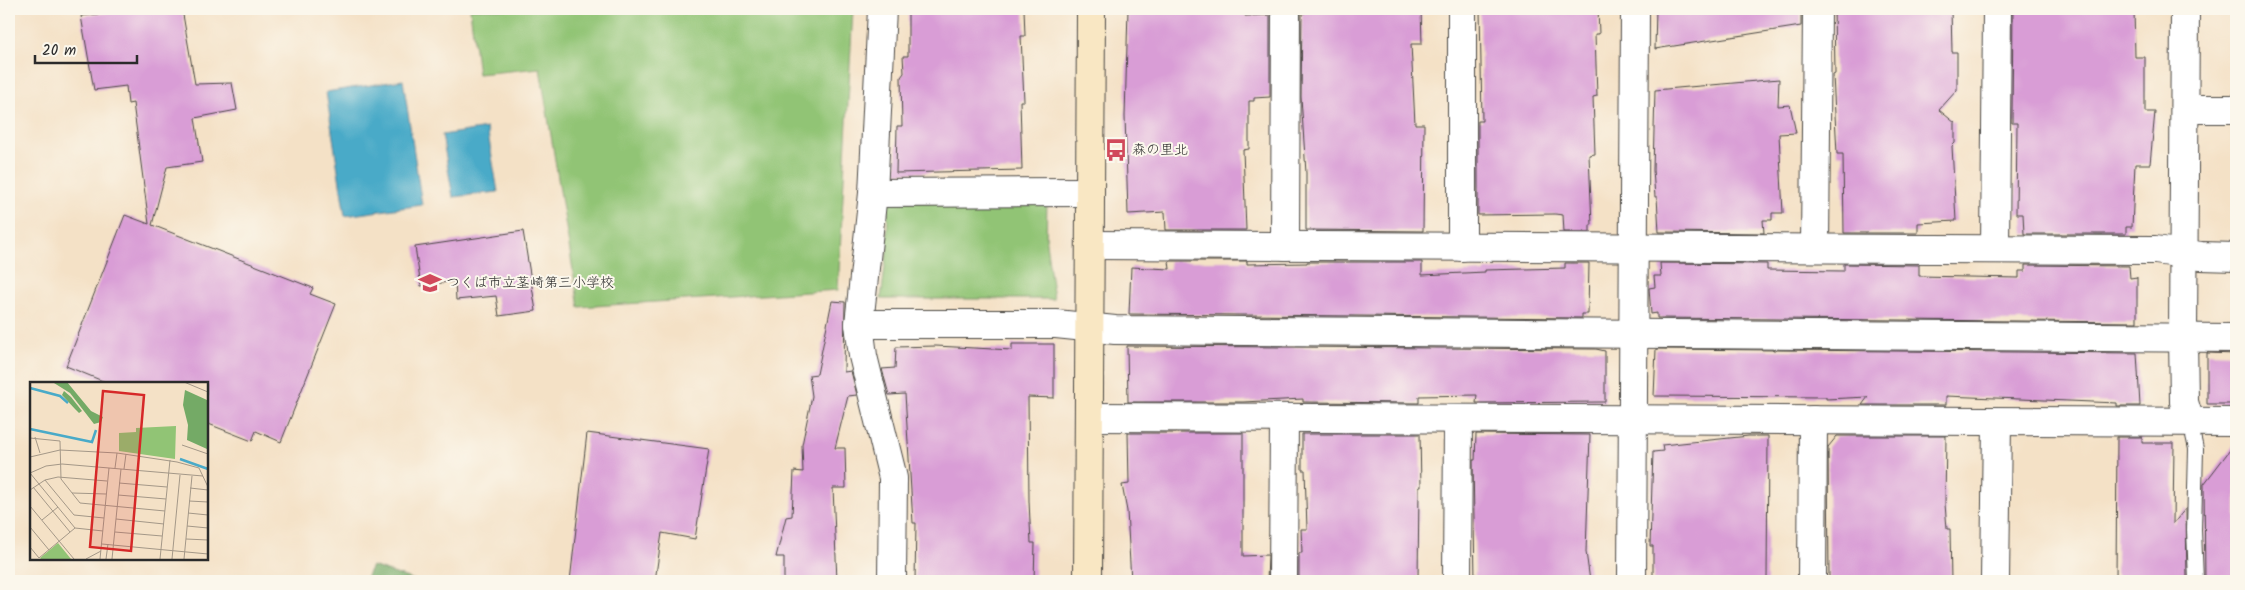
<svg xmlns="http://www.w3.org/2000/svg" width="2245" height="590" font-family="Kalam,'Klee One',sans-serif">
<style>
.green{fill:#91c475;stroke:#5e7850}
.forest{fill:#74aa66;stroke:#506a48}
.water{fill:#49aac8;stroke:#3a6a7a}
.building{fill:#d99dd6}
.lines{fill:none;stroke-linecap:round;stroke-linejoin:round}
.lane-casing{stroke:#494642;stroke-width:16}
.street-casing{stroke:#494642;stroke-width:30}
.secondary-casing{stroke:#494642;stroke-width:30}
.lane{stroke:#fff;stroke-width:14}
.street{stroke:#fff;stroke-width:28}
.secondary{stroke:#f9e7c3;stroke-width:28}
.labels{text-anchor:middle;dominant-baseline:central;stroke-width:4;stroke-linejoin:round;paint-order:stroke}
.poi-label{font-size:14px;fill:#2b2b2b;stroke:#fbf7ec;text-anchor:start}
.inset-river{fill:none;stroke:#49aac8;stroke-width:2.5}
.inset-road{fill:none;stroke:#a49888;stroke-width:1}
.view{fill:#d62828;fill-opacity:0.15;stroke:#d62828;stroke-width:2.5}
.inset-edge{fill:none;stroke:#2b2b2b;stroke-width:2.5}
</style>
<rect width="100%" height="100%" fill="#fbf7ec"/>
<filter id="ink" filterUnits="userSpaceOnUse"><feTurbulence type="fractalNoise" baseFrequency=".02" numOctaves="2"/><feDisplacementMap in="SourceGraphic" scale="10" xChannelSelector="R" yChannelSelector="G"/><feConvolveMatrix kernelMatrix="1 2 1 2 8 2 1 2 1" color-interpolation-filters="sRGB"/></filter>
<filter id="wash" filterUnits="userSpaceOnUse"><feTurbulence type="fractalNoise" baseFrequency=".0096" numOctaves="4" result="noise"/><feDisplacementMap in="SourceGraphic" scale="20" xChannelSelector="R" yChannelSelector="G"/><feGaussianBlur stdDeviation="1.12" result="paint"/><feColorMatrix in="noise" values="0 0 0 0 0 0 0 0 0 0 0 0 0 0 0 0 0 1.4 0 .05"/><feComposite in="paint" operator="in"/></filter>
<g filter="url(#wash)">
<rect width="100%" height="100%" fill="#f4e1c6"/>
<!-- green -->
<g class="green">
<polygon points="470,9 853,9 838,290 579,307 540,68 478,74"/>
<polygon points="1047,200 1046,243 1054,299 881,299 887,251 888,201"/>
</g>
<!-- forest -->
<polygon class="forest" points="372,566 417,581 364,581"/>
<!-- water -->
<g class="water">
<polygon points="403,80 422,205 345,216 326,92"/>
<polygon points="487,128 498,192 453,197 442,135"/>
</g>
<g id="blocks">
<!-- building -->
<g class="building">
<polygon points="116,9 182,9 195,84 232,83 237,110 195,118 202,162 167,167 152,225 313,288 310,294 336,304 281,442 256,431 252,441 206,423 206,384 110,384 66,366 125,215 149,224 133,103 128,104 126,86 94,90 81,16 116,12"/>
<polygon points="908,9 1024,9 1025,36 1021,36 1024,101 1020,101 1022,170 896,173 897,126 902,126 901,77 904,73 903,56 908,56"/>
<polygon points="1128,9 1244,9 1245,16 1270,15 1270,97 1254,98 1254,101 1249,101 1249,149 1243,150 1246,230 1166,230 1165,212 1128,214 1125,116"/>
<polygon points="1305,9 1421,9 1422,44 1411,44 1415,124 1424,124 1423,231 1306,230 1306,173 1301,97 1302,13 1305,13"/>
<polygon points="1480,9 1598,9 1599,34 1595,34 1597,96 1593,97 1595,154 1589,155 1592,225 1590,225 1590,232 1564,232 1563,215 1555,214 1478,215 1478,121 1482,121"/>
<polygon points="1656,9 1801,9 1801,26 1655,49"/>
<polygon points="1834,9 1951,9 1952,52 1957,52 1957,90 1939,110 1955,123 1955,143 1952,146 1956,221 1918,223 1918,233 1844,233 1843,154 1837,154 1833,75 1835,74"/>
<polygon points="2013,9 2134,9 2135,57 2145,57 2145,112 2155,112 2150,164 2135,164 2132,227 2126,227 2126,234 2024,234 2023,214 2016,214 2017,123 2012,123 2012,116"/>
<polygon points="1779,79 1778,106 1790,105 1796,133 1779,134 1783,213 1772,213 1772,220 1763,220 1764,233 1659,232 1657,197 1655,197 1653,170 1655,90"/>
<polygon points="523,231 536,311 499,316 496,296 456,300 455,281 421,286 415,247"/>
<polygon points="1169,261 1247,261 1247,264 1307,263 1307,262 1422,262 1422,275 1485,272 1485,270 1565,268 1565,263 1589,263 1588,314 1582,314 1582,318 1129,314 1131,267 1170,269"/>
<polygon points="1660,263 1767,264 1767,270 1844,271 1844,264 1919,265 1919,276 2019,278 2019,271 2025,271 2025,265 2129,266 2130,278 2137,277 2137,322 1657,318 1657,313 1651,314 1649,288 1655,287 1654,276 1661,276"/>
<polygon points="832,301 845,302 844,372 851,371 857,395 848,396 835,448 845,448 846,488 833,488 837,581 784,581 784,557 776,557 786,517 792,516 794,471 803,472 802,445 812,396 809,375 817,374"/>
<polygon points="1012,344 1054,344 1054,398 1028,397 1029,501 1031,543 1035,543 1034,581 915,581 916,523 913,523 905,394 889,395 882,369 895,368 896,347 936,346 1012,350"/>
<polygon points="1127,346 1596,349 1605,351 1605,402 1476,403 1477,395 1419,396 1419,403 1303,402 1303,399 1243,402 1128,402"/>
<polygon points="1656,349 2137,353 2140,406 2117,406 2117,403 1946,396 1946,405 1862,405 1868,397 1826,399 1826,397 1654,396"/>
<polygon points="2207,353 2236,354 2236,404 2207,404"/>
<polygon points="587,433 709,449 695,539 662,533 655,581 570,581"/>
<polygon points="1128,433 1243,433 1243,556 1268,555 1267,581 1131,581 1127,511 1122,485 1129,484"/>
<polygon points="1302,434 1420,434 1421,487 1419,487 1418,581 1299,581 1299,553 1302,553 1301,529 1307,529 1305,470 1302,470"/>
<polygon points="1476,434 1590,435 1586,552 1590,581 1475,581 1473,460 1475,460"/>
<polygon points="1749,436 1768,436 1767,581 1653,581 1653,546 1650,546 1653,452 1663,451 1662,445"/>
<polygon points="1837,436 1946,436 1945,504 1947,529 1950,529 1951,581 1829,581 1828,447"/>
<polygon points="2117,437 2142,437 2142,443 2174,443 2173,524 2186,508 2187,581 2116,581"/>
<polygon points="2236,442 2236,581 2205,581 2204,484"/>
</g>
</g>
</g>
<g filter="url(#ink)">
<use href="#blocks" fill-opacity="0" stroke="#494642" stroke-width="1"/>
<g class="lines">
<defs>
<polyline id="lane" points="2190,422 2196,449 2194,530 2196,581"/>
<g id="street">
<polyline points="882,9 873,193 859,324 863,356 893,478 892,581"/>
<polyline points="1462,9 1462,247"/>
<polyline points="2185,9 2183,337 2184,402 2190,422"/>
<polyline points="2185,109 2236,109"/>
<polyline points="873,193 1090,192"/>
<polyline points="1090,245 2155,250 2201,256 2236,257"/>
<polyline points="1285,246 1286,9"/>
<polyline points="1815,247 1817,9"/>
<polyline points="1995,249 1997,9"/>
<polyline points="859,324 1056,324 1115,330 2236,338"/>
<polyline points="1089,417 2236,422"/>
<polyline points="1283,581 1284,418"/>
<polyline points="1457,581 1458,419"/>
<polyline points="1632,581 1635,9"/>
<polyline points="1812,581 1813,420"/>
<polyline points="1995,581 1997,422"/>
</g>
<polyline id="secondary" points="1088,581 1091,9"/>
</defs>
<!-- lane casing -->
<use href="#lane" class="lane-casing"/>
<!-- street casing -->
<use href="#street" class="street-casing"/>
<!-- secondary casing -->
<use href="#secondary" class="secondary-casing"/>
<!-- lane -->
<use href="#lane" class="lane"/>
<!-- street -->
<use href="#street" class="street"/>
<!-- secondary -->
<use href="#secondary" class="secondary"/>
</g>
</g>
<!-- icons -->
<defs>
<symbol id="bus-bare" viewBox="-9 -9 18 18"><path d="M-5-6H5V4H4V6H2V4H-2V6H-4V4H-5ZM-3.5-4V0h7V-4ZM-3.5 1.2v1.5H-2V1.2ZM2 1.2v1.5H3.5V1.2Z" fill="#d1495b" stroke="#fbf7ec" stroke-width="2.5" paint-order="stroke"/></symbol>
<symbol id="school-bare" viewBox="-9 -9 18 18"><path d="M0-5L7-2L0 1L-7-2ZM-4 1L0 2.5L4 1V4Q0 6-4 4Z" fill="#d1495b" stroke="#fbf7ec" stroke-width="2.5" paint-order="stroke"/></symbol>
</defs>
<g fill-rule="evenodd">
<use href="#bus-bare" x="1100" y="134" width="32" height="32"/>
<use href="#school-bare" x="414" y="267" width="32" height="32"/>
</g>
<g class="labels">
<!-- poi labels -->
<g class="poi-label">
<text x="1132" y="150">森の里北</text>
<text x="446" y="283">つくば市立茎崎第三小学校</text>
</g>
</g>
<!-- overview -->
<g transform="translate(30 382)">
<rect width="178" height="178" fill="#f4e1c6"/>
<path d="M146 44 145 77 89 69V51L106 50V46ZM28 161 41 177H11L10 176Z" fill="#91c475"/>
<path d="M37 0 61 29 73 35 71 40 64 42 40 11 24 1ZM155 8 177 18V67L157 58 158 43 153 23ZM34 9 41 15 52 29 49 31 45 27 32 13Z" fill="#74aa66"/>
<path class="inset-river" d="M0 6 30 14 38 21M0 47 62 60 66 48M150 77 178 87"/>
<path class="inset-road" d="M154 0 178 10M5 55 10 71M0 56 30 59 31 97 50 121 135 129M152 63 178 72M0 75 30 68 87 71 147 80 169 86 178 105M85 86 87 71M94 87 96 72M0 91 16 84 32 82 173 94M0 91 45 146M15 98 44 133 74 136M89 101 137 105M3 105 40 150M160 106 178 108M0 108 15 98 28 95 77 99M42 111 76 112M88 113 136 117M159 119 178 120M0 124 44 177M158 131 178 133M86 137 134 142M12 138 28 125M157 144 178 146M0 145 19 168M85 150 132 154M156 157 178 158M72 162 178 172M0 165 9 176 45 146 73 149M56 177 71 169M70 177 79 86M76 177 78 162M82 177 91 87M130 177 140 78M142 177 150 93M154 177 162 94"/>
<path class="view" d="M73 9 114 13 101 169 60 165Z"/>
<rect width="178" height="178" class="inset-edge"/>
</g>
<!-- margin -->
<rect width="2245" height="590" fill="none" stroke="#fbf7ec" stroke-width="30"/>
<!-- scale -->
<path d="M35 55v8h102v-8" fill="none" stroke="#2b2b2b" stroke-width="2.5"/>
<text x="42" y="55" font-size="15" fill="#2b2b2b" stroke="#fbf7ec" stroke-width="4" paint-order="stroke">20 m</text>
</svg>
